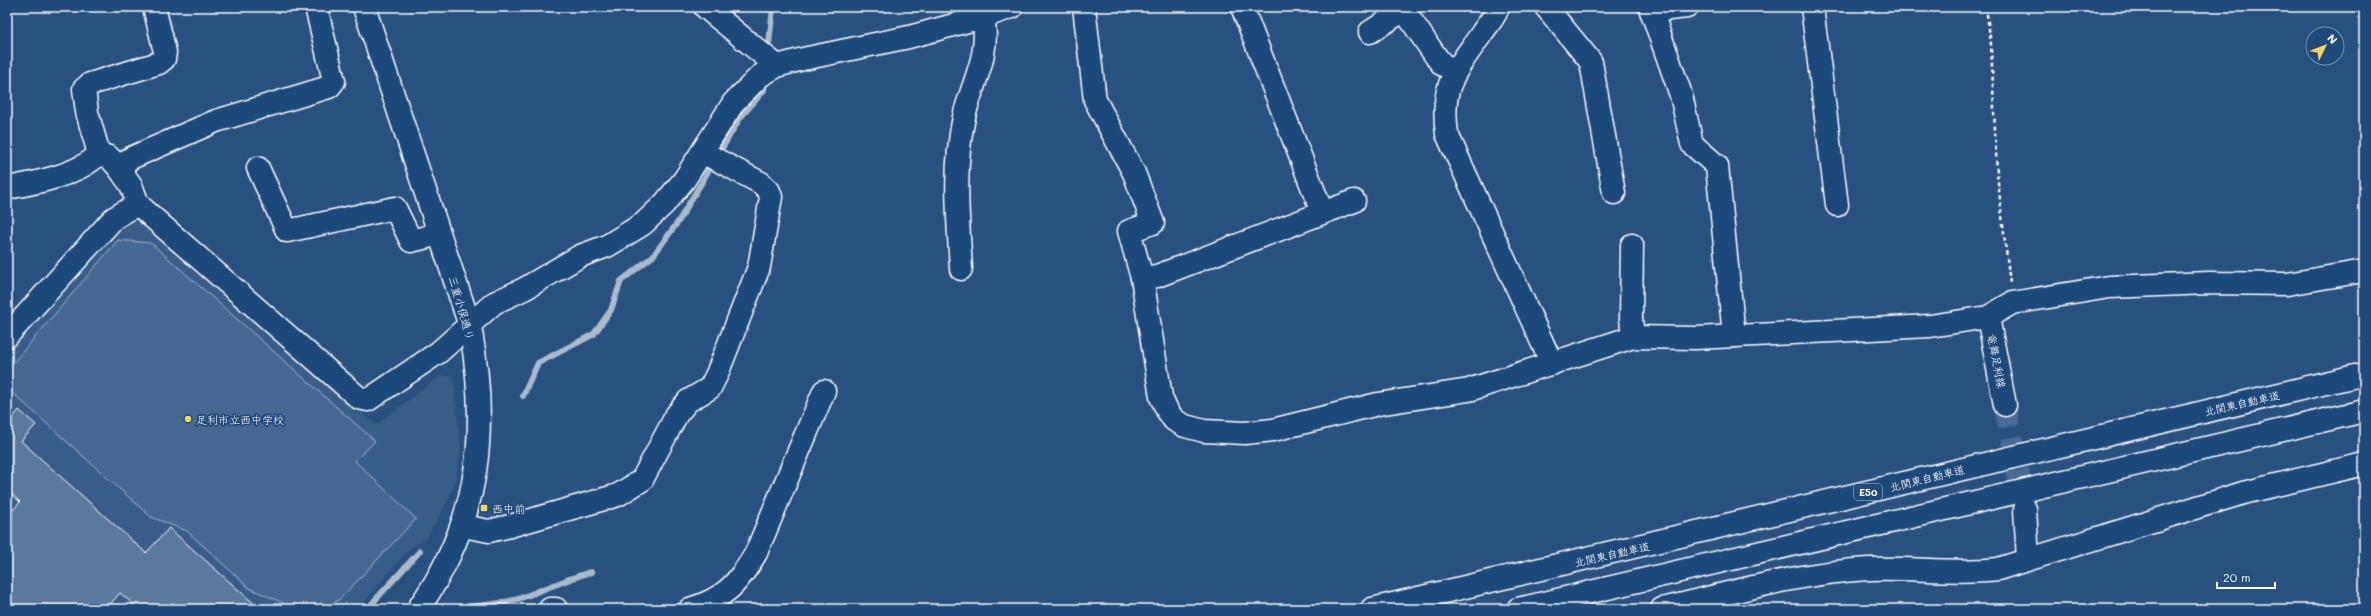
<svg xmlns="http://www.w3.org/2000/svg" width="2371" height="616" font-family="Mali,'Klee One',sans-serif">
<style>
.built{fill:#375d88}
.green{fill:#446890;stroke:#a2b4c8}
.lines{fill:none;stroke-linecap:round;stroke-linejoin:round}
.stream{stroke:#aabbcd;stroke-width:6}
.building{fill:#5a7a9d;stroke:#fff}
.minor-tunnel{stroke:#486b92;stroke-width:22;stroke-dasharray:22 11;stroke-linecap:butt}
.minor-casing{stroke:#fff;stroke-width:25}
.highway-casing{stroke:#fff;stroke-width:25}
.path{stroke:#fff;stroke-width:2.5;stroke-dasharray:4 3;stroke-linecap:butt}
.minor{stroke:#1f4a7a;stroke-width:22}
.highway{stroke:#1f4a7a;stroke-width:22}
.poi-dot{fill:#ffd166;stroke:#1f4a7a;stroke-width:1.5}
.labels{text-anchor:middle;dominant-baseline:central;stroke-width:3.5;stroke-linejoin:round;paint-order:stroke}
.shield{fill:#1f4a7a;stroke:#bcc9d7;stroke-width:1}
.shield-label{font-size:10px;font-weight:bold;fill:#fff}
.street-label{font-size:11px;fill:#fff;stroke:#1f4a7a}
.poi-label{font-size:11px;fill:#fff;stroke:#1f4a7a;text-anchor:start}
</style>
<rect width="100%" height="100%" fill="#28517f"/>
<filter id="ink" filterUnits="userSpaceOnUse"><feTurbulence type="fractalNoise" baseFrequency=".025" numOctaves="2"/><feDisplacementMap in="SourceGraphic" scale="8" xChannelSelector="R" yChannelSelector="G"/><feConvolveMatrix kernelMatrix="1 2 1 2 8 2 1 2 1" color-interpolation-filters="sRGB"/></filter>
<g filter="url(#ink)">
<!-- built -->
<polygon class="built" points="120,221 144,222 376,425 440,376 453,376 461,446 455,483 447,503 426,539 410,548 358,609 7,609 7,349"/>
<!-- green -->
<polygon class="green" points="118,240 151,243 375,441 355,461 416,519 340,599 324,609 297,609 249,588 187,531 151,517 7,388 7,370"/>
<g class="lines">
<!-- stream -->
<g class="stream">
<polyline points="768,53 773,7"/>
<polyline points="523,396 538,363 594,334 611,310 621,281 653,256 678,222 740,118 764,90 765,80"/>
<path d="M463 608C482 605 503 604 521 598 545 589 567 579 591 572"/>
<polyline points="367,609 420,551"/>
</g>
</g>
<!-- building -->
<polygon class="building" points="19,410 36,425 21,441 146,553 169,528 260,609 139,609 120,593 106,609 7,609 7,517 20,502 7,490 7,424"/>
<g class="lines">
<!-- minor-tunnel -->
<polyline class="minor-tunnel" points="2005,405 2025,509"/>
<defs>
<g id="minor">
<path d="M364 7 470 326C489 430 481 520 418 609"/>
<polyline points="705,7 777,66"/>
<polyline points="1084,7 1095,100 1134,173 1153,223 1129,231 1142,278"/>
<polyline points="1242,7 1322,212"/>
<path d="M1498 7C1496 16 1487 25 1482 33 1455 72 1440 85 1447 134L1552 364"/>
<polyline points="1546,7 1591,62 1614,193"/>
<polyline points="1650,7 1681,95 1692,144 1717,166 1734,336"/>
<polyline points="1812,7 1837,205"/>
<polyline points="1651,11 1687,7"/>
<polyline points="1370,32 1404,10 1437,58 1443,65 1456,70"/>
<polyline points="99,154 109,157 118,167 131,185 138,204 151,216 359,398 368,400 439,352 494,303 524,289 580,256 607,246 643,224 664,204 684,180 734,102 760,76 777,66 803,59 909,37 983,17 1012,7"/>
<polyline points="99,154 87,112 84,89 90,84 159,63 164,59 165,52 154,7"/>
<polyline points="118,167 131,158 216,121 329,87 334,81 316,7"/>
<polyline points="258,168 287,231 395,208 411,241 439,234"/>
<path d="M7 188C36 183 78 175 99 154"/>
<polyline points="1354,201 1157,276 1142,278 1161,397 1167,410 1174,420 1185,426 1204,431 1245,433 1273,430 1378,404 1469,390 1633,337 1696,338 1930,326 1988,317 2012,303 2109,287 2209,283 2287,284 2364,271"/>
<polyline points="1632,245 1631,318 1633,337"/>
<path d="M961 269C958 218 953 167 964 117 972 82 991 55 983 17"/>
<polyline points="1988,317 2005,405"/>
<polyline points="7,336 114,218 138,204"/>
<polyline points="2025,509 2028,559"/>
<polyline points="463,526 489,531 510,526 618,495 642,480 677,414 688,401 710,388 717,374 759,267 771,197 769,191 761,183 702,152"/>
<polyline points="550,609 556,609"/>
<path d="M690 609C725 598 737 585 756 553L824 391"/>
<path d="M1662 609C1730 593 1798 573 1868 569 1911 567 1954 574 1998 569L2243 493 2364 464"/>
</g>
<g id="highway">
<polyline points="1372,609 2364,374"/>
<polyline points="1518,609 2364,411"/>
</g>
</defs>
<!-- minor casing -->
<use href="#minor" class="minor-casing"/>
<!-- highway casing -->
<use href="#highway" class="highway-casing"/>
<!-- path -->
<polyline class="path" points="1986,7 1991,44 1997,174 2010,283"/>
<!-- minor -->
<use href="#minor" class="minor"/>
<!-- highway -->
<use href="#highway" class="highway"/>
</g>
</g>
<!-- markers -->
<g class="poi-dot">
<circle cx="188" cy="419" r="4"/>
<rect x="480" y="504" width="8" height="8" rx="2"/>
</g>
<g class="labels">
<!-- shield labels -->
<rect class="shield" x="1854" y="484" width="28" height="16" rx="3"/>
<g class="shield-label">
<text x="1868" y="492">E50</text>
</g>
<!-- street labels -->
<g class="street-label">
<text transform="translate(462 308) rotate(74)">三重小俣通り</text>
<text transform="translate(1997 361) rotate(79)">竜舞足利線</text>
<text transform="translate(2242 403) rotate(-13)">北関東自動車道</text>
<text transform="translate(1927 478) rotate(-14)">北関東自動車道</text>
<text transform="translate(1612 554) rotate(-13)">北関東自動車道</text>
</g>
<!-- poi labels -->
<g class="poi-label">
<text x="196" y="419">足利市立西中学校</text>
<text x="492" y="508">西中前</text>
</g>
</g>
<!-- margin -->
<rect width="2371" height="616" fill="none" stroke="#1f4a7a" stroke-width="24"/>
<rect x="12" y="12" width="2347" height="592" fill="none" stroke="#fff" stroke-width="1.5" filter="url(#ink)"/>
<!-- north arrow -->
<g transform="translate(2325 46) rotate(47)"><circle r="19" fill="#1f4a7a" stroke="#7992af"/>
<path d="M0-3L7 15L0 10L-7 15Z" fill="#ffd166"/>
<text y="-6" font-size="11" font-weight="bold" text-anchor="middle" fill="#ffffff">N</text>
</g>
<!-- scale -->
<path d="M2217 582v6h58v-6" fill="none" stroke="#ffffff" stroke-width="2"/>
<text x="2223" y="582" font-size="12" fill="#ffffff" stroke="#1f4a7a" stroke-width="3" paint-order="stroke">20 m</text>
</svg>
